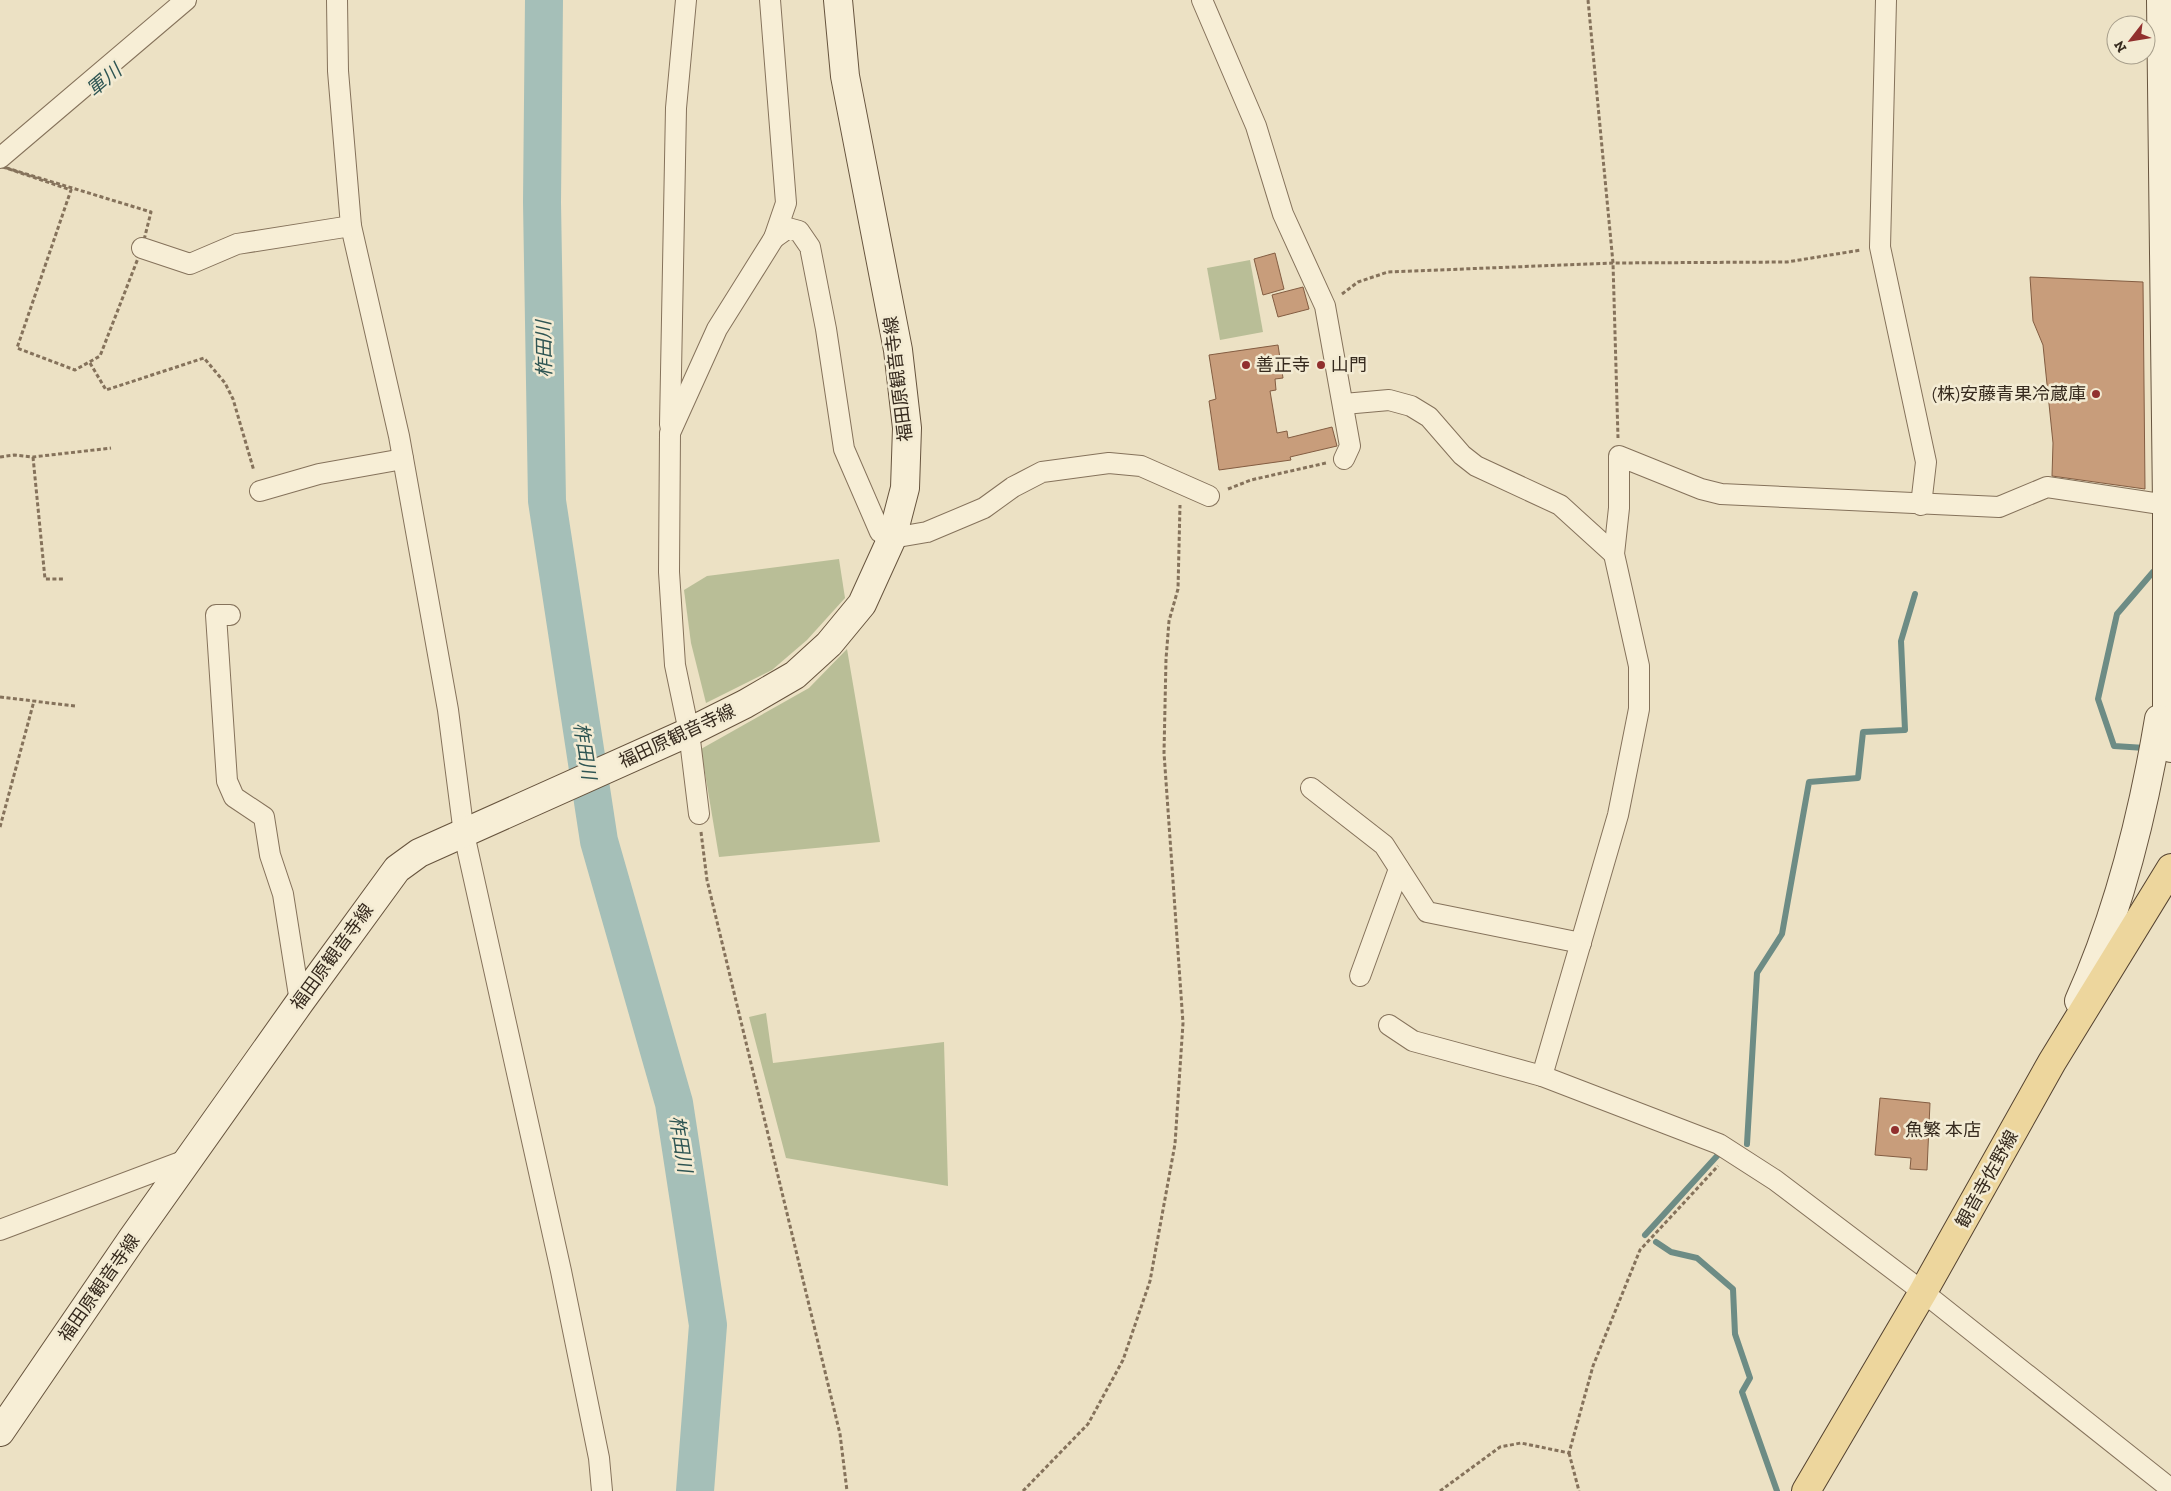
<svg xmlns="http://www.w3.org/2000/svg" width="2171" height="1491" font-family="'Zilla Slab','Noto Sans JP',serif">
<style>
.cemetery{fill:#b9be97}
.lines{fill:none;stroke-linecap:round;stroke-linejoin:round}
.stream{stroke:#6d8c85;stroke-width:6}
.river{stroke:#a5bfb8;stroke-width:38}
.building{fill:#c89d7b;stroke:#835d42}
.street-casing{stroke:#85725b;stroke-width:22}
.secondary-casing{stroke:#67543e;stroke-width:30}
.primary-casing{stroke:#53412f;stroke-width:30}
.path{stroke:#85725b;stroke-width:3;stroke-dasharray:4 2.5;stroke-linecap:butt}
.street{stroke:#f7eed6;stroke-width:20}
.secondary{stroke:#f7eed6;stroke-width:28}
.primary{stroke:#edd69d;stroke-width:28}
.poi-dot{fill:#91302e;stroke:#f3ebd3;stroke-width:2}
.labels{text-anchor:middle;dominant-baseline:central;stroke-width:5;stroke-linejoin:round;paint-order:stroke}
.poi-label{font-size:18px;fill:#362a1e;stroke:#f3ebd3;text-anchor:start}
.street-label{font-size:18px;fill:#362a1e;stroke:#f3ebd3}
.water-label{font-size:19px;font-style:italic;fill:#2e5553;stroke:#f3ebd3}
</style>
<rect width="100%" height="100%" fill="#ece1c4"/>
<!-- cemetery -->
<g class="cemetery">
<polygon points="1250,260 1263,332 1220,340 1207,268"/>
<polygon points="839,559 845,598 807,640 772,670 706,703 691,643 684,590 707,576"/>
<polygon points="847,649 880,842 719,857 701,749 809,688"/>
<polygon points="766,1013 773,1063 944,1042 948,1186 786,1158 749,1017"/>
</g>
<g class="lines">
<!-- stream -->
<g class="stream">
<polyline points="2145,748 2114,746 2098,699 2117,614 2153,572"/>
<polyline points="1747,1144 1757,973 1782,934 1809,782 1858,778 1863,732 1905,730 1901,641 1915,594"/>
<polyline points="1645,1235 1717,1156"/>
<polyline points="1656,1242 1671,1252 1697,1258 1733,1289 1735,1334 1750,1378 1742,1392 1777,1491"/>
</g>
<!-- river -->
<polyline class="river" points="544,0 542,202 547,501 599,841 674,1103 708,1325 695,1491"/>
</g>
<!-- building -->
<g class="building">
<polygon points="1275,253 1284,289 1263,295 1254,259"/>
<polygon points="2030,277 2143,282 2145,489 2052,476 2053,443 2043,345 2033,321"/>
<polygon points="1303,287 1309,309 1278,317 1272,295"/>
<polygon points="1278,345 1283,378 1275,379 1276,390 1270,391 1277,433 1287,431 1288,438 1332,427 1337,446 1290,457 1291,460 1219,470 1209,401 1216,399 1209,355"/>
<polygon points="1880,1098 1930,1103 1927,1170 1910,1169 1911,1158 1875,1155"/>
</g>
<g class="lines">
<defs>
<g id="street">
<polyline points="337,0 338,71 351,226 399,436 448,710 464,834 561,1271 599,1458 602,1491"/>
<polyline points="1202,0 1256,126 1283,214 1325,306 1350,446 1344,459"/>
<polyline points="1886,0 1880,247 1926,462 1921,505"/>
<polyline points="0,158 186,0"/>
<polyline points="774,238 788,228 799,231 810,247 826,329 844,449 880,532 892,538 927,532 984,508 1013,487 1042,472 1109,463 1141,466 1209,496"/>
<polyline points="142,248 190,264 237,244 351,226"/>
<polyline points="1344,404 1389,400 1411,406 1429,417 1462,455 1476,466 1560,505 1614,554"/>
<polyline points="670,425 676,108 686,0"/>
<polyline points="260,491 319,474 403,459"/>
<polyline points="230,615 216,615 227,781 234,797 264,817 270,855 283,894 300,1002"/>
<polyline points="1311,788 1384,845 1427,912 1581,943"/>
<polyline points="699,814 689,732 675,665 669,572 670,433 717,329 774,238 786,203 770,0"/>
<polyline points="1360,976 1399,869"/>
<polyline points="1389,1025 1413,1041 1542,1076 1719,1144 1775,1180 1923,1292 2171,1489"/>
<polyline points="1542,1076 1618,815 1639,709 1639,666 1614,554 1619,508 1619,456 1701,489 1721,494 1999,507 2047,487 2167,505"/>
<polyline points="0,1230 191,1158"/>
</g>
<g id="secondary">
<polyline points="2161,0 2167,505 2167,740 2171,748"/>
<path d="M2079 1001C2119 912 2143 815 2159 719"/>
<polyline points="0,1432 132,1239 300,1002 397,869 419,853 689,732 745,704 795,675 829,644 862,604 892,538 905,488 907,428 898,350 845,76 838,0"/>
</g>
<polyline id="primary" points="1806,1491 1923,1292 2052,1062 2171,868"/>
</defs>
<!-- street casing -->
<use href="#street" class="street-casing"/>
<!-- secondary casing -->
<use href="#secondary" class="secondary-casing"/>
<!-- primary casing -->
<use href="#primary" class="primary-casing"/>
<!-- path -->
<g class="path">
<polyline points="1588,0 1613,263 1618,438"/>
<polygon points="0,166 151,212 142,248 100,356 75,370 17,348 71,190"/>
<polyline points="1342,294 1358,282 1388,272 1613,263 1787,262 1861,250"/>
<polyline points="90,363 106,390 204,358 225,383 233,399 254,471"/>
<polyline points="0,457 14,455 33,457 111,448"/>
<polyline points="33,457 45,579 64,579"/>
<polyline points="1228,489 1251,480 1326,463"/>
<polyline points="0,697 75,706"/>
<polyline points="0,827 34,701"/>
<polyline points="701,832 707,880 840,1434 847,1491"/>
<polyline points="1569,1453 1579,1491"/>
<polyline points="1023,1491 1088,1424 1123,1360 1150,1281 1175,1144 1183,1023 1164,753 1166,659 1169,621 1178,589 1180,505"/>
<polyline points="1440,1491 1500,1447 1521,1443 1569,1453 1593,1366 1640,1250 1718,1166"/>
</g>
<!-- street -->
<use href="#street" class="street"/>
<!-- secondary -->
<use href="#secondary" class="secondary"/>
<!-- primary -->
<use href="#primary" class="primary"/>
</g>
<!-- markers -->
<g class="poi-dot">
<circle cx="1246" cy="365" r="5"/>
<circle cx="1321" cy="365" r="5"/>
<circle cx="2096" cy="394" r="5"/>
<circle cx="1895" cy="1130" r="5"/>
</g>
<g class="labels">
<!-- poi labels -->
<g class="poi-label">
<text x="1256" y="365">善正寺</text>
<text x="1331" y="365">山門</text>
<text x="2086" y="394" text-anchor="end">(株)安藤青果冷蔵庫</text>
<text x="1905" y="1130">魚繁 本店</text>
</g>
<!-- street labels -->
<g class="street-label">
<text transform="translate(898 379) rotate(-97)">福田原観音寺線</text>
<text transform="translate(677 736) rotate(-25)">福田原観音寺線</text>
<text transform="translate(332 957) rotate(-54)">福田原観音寺線</text>
<text transform="translate(1987 1179) rotate(-61)">観音寺佐野線</text>
<text transform="translate(99 1288) rotate(-55)">福田原観音寺線</text>
</g>
<!-- water labels -->
<g class="water-label">
<text transform="translate(104 80) rotate(-40)">軍川</text>
<text transform="translate(544 349) rotate(-91)">柞田川</text>
<text transform="translate(585 751) rotate(81)">柞田川</text>
<text transform="translate(681 1144) rotate(81)">柞田川</text>
</g>
</g>
<!-- north arrow -->
<g transform="translate(2131 40) rotate(239)"><circle r="24" fill="#f3ebd3" stroke="#a79e8b"/>
<path d="M0-4L9 19L0 12L-9 19Z" fill="#91302e"/>
<text y="-8" font-size="14" font-weight="bold" text-anchor="middle" fill="#362a1e">N</text>
</g>
</svg>
